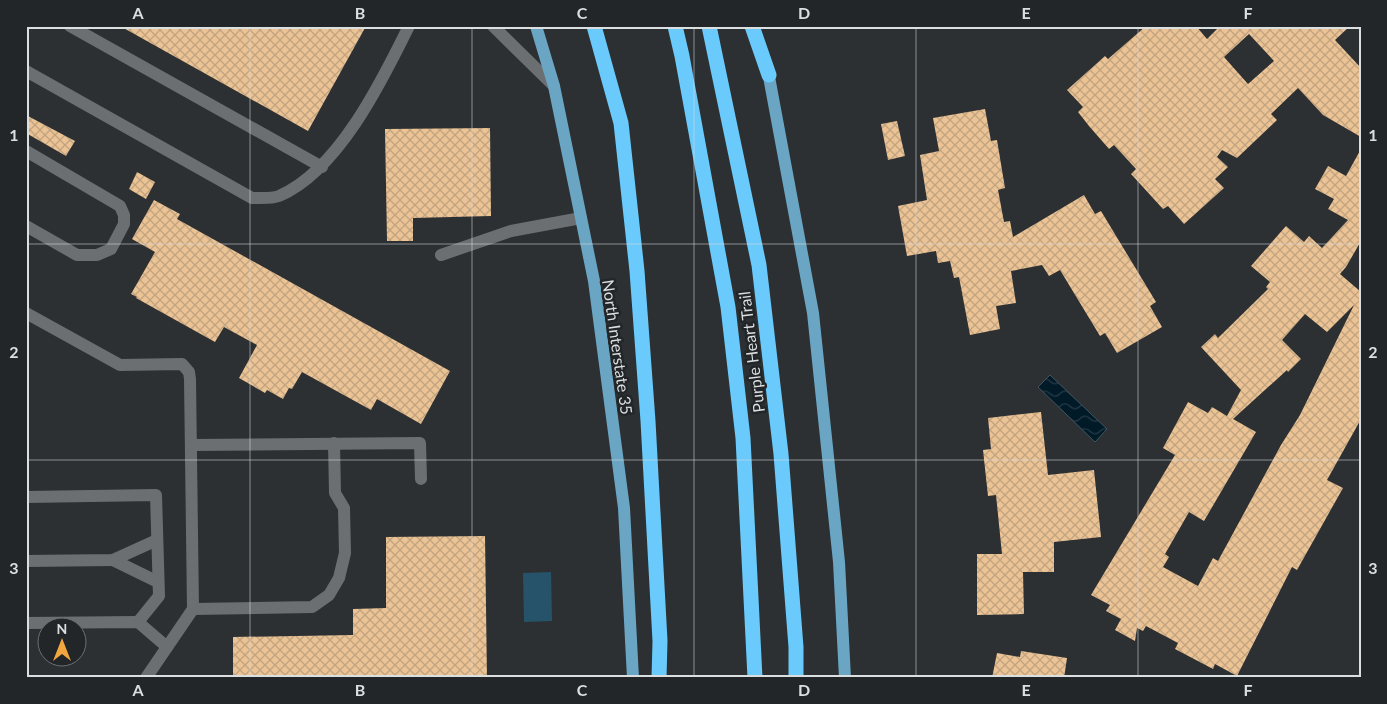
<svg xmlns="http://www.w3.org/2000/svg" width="1387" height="704" font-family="Lato,sans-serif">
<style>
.garden{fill:#265369}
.water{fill:url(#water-waves);stroke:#42555f}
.building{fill:url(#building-cross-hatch);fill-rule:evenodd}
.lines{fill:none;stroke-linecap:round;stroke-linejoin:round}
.minor{stroke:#6b6f72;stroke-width:12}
.major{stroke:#6aa6c4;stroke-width:12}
.highway{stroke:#6acafb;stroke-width:15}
.grid{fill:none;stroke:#dcdfe0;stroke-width:1;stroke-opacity:0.55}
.labels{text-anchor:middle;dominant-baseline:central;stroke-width:5;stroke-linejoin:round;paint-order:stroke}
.street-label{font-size:16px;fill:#dcdfe0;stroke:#222628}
.neatline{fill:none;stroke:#dcdfe0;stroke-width:2}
.grid-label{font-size:16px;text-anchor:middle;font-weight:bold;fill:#dcdfe0}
</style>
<defs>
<pattern id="water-waves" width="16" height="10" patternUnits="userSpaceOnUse" patternTransform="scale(1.25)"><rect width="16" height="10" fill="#001a28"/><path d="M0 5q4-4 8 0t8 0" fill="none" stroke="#253b47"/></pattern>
<pattern id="building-cross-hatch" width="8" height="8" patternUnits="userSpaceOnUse" patternTransform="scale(1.25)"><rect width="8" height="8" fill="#ebc395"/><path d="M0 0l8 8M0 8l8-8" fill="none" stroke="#c1a380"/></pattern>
</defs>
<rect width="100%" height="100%" fill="#2c3032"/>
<!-- garden -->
<polygon class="garden" points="551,572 552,621 524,622 523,573"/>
<!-- water -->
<polygon class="water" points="1050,375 1107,429 1095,442 1038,387"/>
<!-- building -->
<g class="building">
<polygon points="120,26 366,26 308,131"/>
<path d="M1146 26H1196L1207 39 1220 26H1350L1335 40 1361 68V137L1323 115 1298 88 1271 114 1277 120 1237 158 1222 150 1217 157 1228 167 1215 179 1224 188 1184 224 1168 206 1163 209 1131 174 1136 169 1114 145 1109 149 1089 126 1078 112 1083 107 1067 90 1105 56 1108 59ZM1249 34 1274 61 1248 84 1224 57Z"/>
<polygon points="985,109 991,141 997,140 1005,188 998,190 1004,222 1010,221 1013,237 1084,195 1095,214 1101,211 1156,302 1150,306 1162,327 1117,353 1105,333 1100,336 1060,270 1049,276 1042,265 1011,271 1016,303 996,306 1000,329 970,335 959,277 954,278 950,261 938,263 936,251 907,256 898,206 927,200 920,155 939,151 933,118"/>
<polygon points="26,115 75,141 66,156 26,133"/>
<polygon points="897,121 905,156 888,160 881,124"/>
<polygon points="490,128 491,216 413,218 413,241 387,241 385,129"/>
<path d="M1361 149V241L1346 267 1340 274 1361 292V419L1327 480 1343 488 1297 570 1292 567 1237 676 1215 664 1213 669 1175 649 1178 643 1146 626 1143 631 1137 628 1135 641 1115 630 1121 619 1106 611 1110 605 1091 595 1175 455 1163 448 1188 402 1208 413 1212 407 1227 416 1241 390 1201 347 1215 334 1218 338 1268 289 1266 287 1270 282 1251 266 1286 226 1304 242 1309 236 1322 248 1348 220 1328 209 1334 199 1315 189 1328 166 1346 176ZM1354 305 1300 415 1281 445 1218 561 1213 558 1198 586 1163 567 1169 557 1165 554 1189 512 1204 521 1256 432 1233 419 1287 370 1288 372 1301 359 1282 340 1305 314 1327 332Z"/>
<polygon points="137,172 155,182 146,199 129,189"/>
<polygon points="154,200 180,214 177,219 450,371 421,424 377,399 371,410 302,372 292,389 289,388 283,399 267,390 265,393 239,378 257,345 224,327 215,342 136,298 137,297 131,294 155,252 132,239"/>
<polygon points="1041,412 1048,475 1094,470 1101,537 1054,542 1054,572 1023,572 1024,614 977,615 977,554 1002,554 996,495 988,496 983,450 991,449 988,418"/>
<polygon points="485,536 487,678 233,678 233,637 353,635 353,609 386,608 386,537"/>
<polygon points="1021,651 1067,658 1064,678 992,678 997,653 1020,657"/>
</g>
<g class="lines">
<!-- minor -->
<g class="minor">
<polyline points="70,26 322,167"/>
<polyline points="493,26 554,86"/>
<path d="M26 71 252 198C260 198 271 199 279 196 338 171 382 81 409 26"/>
<polyline points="26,151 120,206 124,215 124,224 111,249 97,255 77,255 26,226"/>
<polyline points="441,255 511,231 581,218"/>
<polyline points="26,313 120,365 182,364 189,372 190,379 193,609 146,678"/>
<polyline points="191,445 420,443 421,479"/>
<polyline points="26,497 156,495 159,596 138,622"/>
<polyline points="113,560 158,582"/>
<polyline points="26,561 113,560 157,540"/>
<polyline points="193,609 312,607 329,595 339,578 345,553 344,508 335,493 334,443"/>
<polyline points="26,623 138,622 167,647"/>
</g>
<!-- major -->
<g class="major">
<polyline points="536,26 554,86 594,281 624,508 633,678"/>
<polyline points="767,66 813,313 839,562 845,678"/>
</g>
<!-- highway -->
<g class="highway">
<polyline points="594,26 621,123 637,271 648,421 660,641 659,678"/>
<polyline points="675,26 682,56 728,307 743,438 755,678"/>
<polyline points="709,26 759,265 781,454 796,647 796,678"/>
<polyline points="752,26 769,75"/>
</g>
</g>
<!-- grid -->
<path class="grid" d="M250 26V678M472 26V678M694 26V678M916 26V678M1138 26V678M26 244H1361M26 460H1361"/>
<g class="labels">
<!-- street labels -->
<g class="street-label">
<text transform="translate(618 347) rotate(82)">North Interstate 35</text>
<text transform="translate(751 352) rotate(-97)">Purple Heart Trail</text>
</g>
</g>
<!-- border -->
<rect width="1387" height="704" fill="none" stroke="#222628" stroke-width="55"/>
<!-- north arrow -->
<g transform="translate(62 642)"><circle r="24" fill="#222628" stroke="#6c7072"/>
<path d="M0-4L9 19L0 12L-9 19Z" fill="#f1a63f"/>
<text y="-8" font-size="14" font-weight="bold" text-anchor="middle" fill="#dcdfe0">N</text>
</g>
<rect x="28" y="28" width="1332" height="648" class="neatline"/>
<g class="grid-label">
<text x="138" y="19">A</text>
<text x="360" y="19">B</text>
<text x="582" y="19">C</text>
<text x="804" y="19">D</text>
<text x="1026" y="19">E</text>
<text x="1248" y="19">F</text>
<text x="14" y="141">1</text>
<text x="1373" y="141">1</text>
<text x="14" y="358">2</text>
<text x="1373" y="358">2</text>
<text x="14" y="574">3</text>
<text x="1373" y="574">3</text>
<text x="138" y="696">A</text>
<text x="360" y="696">B</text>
<text x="582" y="696">C</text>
<text x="804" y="696">D</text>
<text x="1026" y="696">E</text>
<text x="1248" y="696">F</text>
</g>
</svg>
